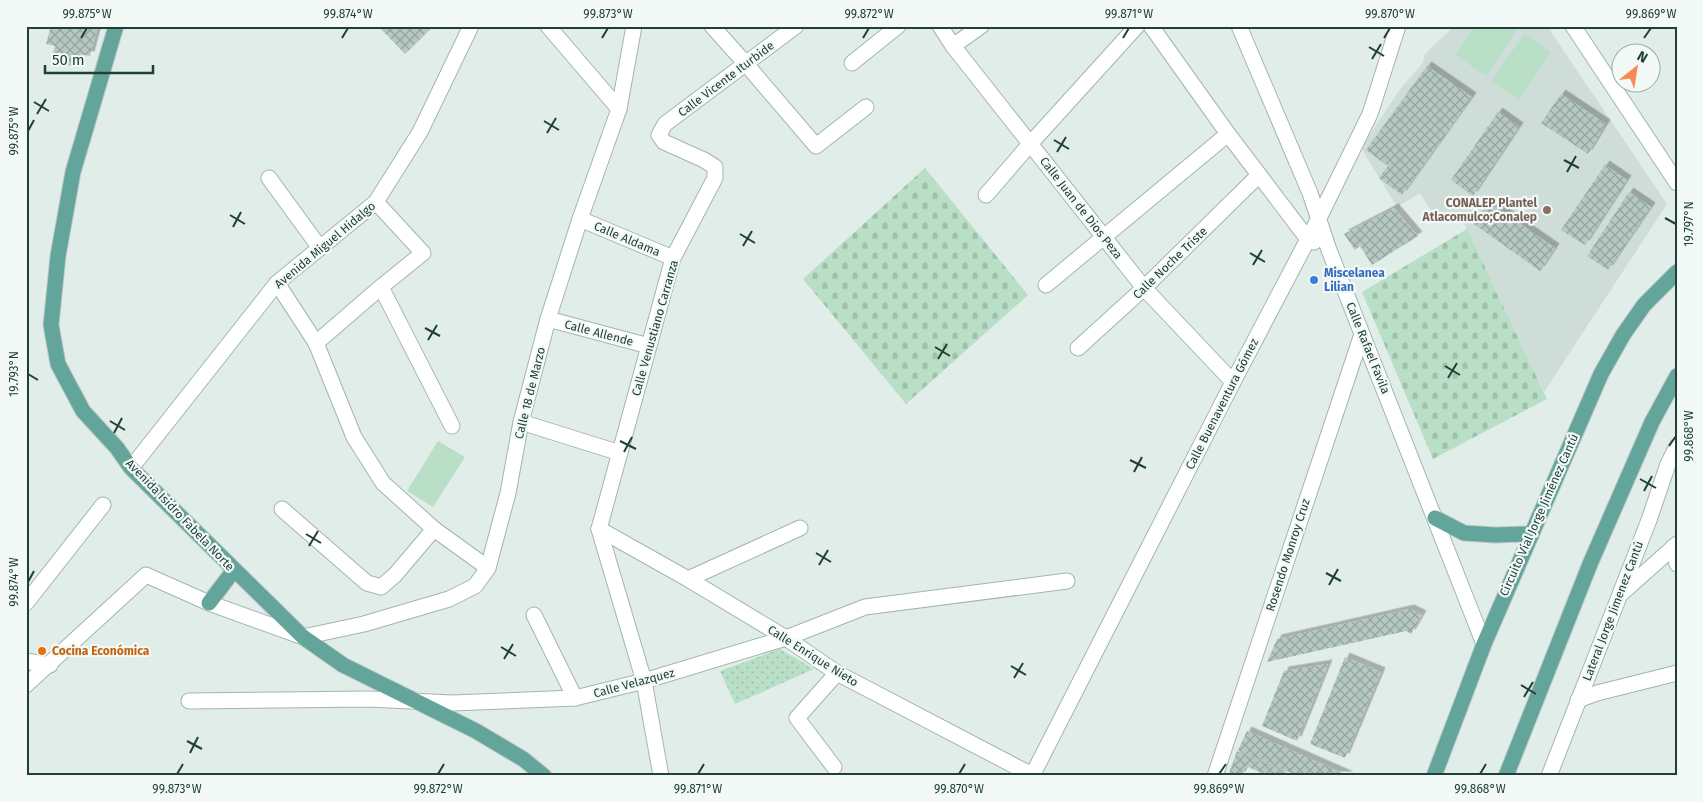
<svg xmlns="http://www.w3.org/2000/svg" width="1703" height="802" font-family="'Fira Sans',sans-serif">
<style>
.built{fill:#cfddd8}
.grass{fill:url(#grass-dots)}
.cemetery{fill:url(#cemetery-stones)}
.pitch{fill:#b9dfc7}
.building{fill:url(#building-cross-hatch);filter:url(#shadow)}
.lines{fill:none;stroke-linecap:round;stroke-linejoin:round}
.minor-casing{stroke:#a3b5b1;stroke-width:17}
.major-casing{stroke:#c1c9c8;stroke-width:17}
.minor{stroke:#fff;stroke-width:15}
.major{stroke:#63a59a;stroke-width:15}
.ticks{fill:none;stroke:#203f39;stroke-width:2}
.education-dot{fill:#8d6e63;stroke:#f2f9f6;stroke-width:2}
.shop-dot{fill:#3f7fe0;stroke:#f2f9f6;stroke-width:2}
.food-dot{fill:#e8710a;stroke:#f2f9f6;stroke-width:2}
.labels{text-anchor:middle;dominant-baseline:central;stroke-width:4.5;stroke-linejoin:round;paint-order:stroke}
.street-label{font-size:12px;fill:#203f39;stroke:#f2f9f6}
.education-label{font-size:12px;font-weight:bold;fill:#785e54;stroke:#f2f9f6;text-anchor:end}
.shop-label{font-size:12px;font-weight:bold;fill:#366cbe;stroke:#f2f9f6;text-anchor:start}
.food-label{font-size:12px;font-weight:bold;fill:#c56008;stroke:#f2f9f6;text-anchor:start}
.neatline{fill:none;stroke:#203f39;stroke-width:2}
.ticks-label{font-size:12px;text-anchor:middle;fill:#203f39}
</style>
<defs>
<pattern id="grass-dots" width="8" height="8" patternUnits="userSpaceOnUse" patternTransform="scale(1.25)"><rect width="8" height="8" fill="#b9dfc7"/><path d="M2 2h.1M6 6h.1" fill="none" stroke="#9fc0ac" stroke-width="1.8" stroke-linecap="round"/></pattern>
<pattern id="cemetery-stones" width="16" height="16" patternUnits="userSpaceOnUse" patternTransform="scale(1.25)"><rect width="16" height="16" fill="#b9dfc7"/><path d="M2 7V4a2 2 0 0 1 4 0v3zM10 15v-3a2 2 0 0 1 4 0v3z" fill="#9fc0ac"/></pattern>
<pattern id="building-cross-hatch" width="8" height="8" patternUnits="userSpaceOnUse" patternTransform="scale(1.25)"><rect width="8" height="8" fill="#b6c8c2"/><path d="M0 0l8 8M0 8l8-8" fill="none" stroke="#94a49f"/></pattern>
<filter id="shadow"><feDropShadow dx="4.5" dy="-4.5" stdDeviation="0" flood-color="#0004"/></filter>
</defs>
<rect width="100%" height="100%" fill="#e1ede9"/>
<!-- built -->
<polygon class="built" points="1454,26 1547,26 1667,204 1544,392 1459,213 1439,223 1420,193 1397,207 1361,148 1400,89 1423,63 1425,54"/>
<!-- grass -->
<polygon class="grass" points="780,649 814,669 735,704 720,671"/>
<!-- cemetery -->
<g class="cemetery">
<polygon points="925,168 1028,295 906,404 803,279"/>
<polygon points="1467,229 1547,399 1433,459 1362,292"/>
</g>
<!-- pitch -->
<g class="pitch">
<polygon points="1474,26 1519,26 1486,76 1455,55"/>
<polygon points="1524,34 1551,52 1519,100 1492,81"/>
<polygon points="438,441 465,457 433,507 407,491"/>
</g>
<!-- building -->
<g class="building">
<polygon points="51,26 98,26 90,56 78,54 75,67 51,61 55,46 46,44"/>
<polygon points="378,26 433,26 405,54"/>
<polygon points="1427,66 1472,97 1402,195 1379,178 1388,166 1366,150"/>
<polygon points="1561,94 1606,124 1588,154 1541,123"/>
<polygon points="1498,112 1519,127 1473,196 1451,180"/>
<polygon points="1605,165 1627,180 1585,245 1561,230"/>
<polygon points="1629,192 1651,207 1608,270 1587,256"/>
<polygon points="1489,202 1555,248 1540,271 1474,224"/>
<polygon points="1394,208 1418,236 1372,265 1360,246 1355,250 1344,234"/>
<polygon points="1410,609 1422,615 1411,634 1406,631 1267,662 1277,639"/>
<polygon points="1345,657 1381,672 1345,758 1310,744"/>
<polygon points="1328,664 1297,741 1262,726 1284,671"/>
<polygon points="1247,731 1349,776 1298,776 1238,750"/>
<polygon points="1237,751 1294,776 1268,776 1246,766 1241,776 1228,776"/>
</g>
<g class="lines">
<defs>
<g id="minor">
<polyline points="548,26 619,109"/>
<polyline points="712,26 746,64 816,146 866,107"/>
<polyline points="940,26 953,46 1144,288 1233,382"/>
<polyline points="1151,26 1228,134 1307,238 1314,242"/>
<polyline points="1239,26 1310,193 1329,250 1484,644"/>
<polyline points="1573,26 1677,183"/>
<polyline points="953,46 981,26"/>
<polyline points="852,63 898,26"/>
<polyline points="269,178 320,248"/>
<polyline points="986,195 1030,144 1137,26"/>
<polyline points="580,219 673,258"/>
<polyline points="277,283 316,343 354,437 383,483 434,529 488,568"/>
<polyline points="1046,285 1228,134"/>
<polyline points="381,287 452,426"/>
<polyline points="548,319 649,346"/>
<polyline points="316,343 381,287 423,253 376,202"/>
<polyline points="1078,348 1144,288 1259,175"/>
<polyline points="521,422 620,453"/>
<polyline points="131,468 277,283 376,202 420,132 471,26"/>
<polyline points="282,509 367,583 381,587 395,575 434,529"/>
<polyline points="599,529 673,258 715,178 715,167 704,160 664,142 659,135 665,124 796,26"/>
<polyline points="599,529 688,579 786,638 837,673 1032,775"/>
<polyline points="599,529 644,681 661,776"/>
<polyline points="1673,547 1677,564"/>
<polyline points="688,579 800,528"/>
<polyline points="1622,593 1677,544"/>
<polyline points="26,603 103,505"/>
<polyline points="534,615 575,698"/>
<polyline points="26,661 50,665"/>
<polyline points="26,685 146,575 209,603 303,637 364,624 449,599 475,586 488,568 508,493 521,422 548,319 580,219 619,109 634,26"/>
<polyline points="1578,700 1597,693 1677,673"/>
<polyline points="189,701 369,699 452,703 575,698 644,681 786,638 865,607 1067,581"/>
<polyline points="834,767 797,718 837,673"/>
<polyline points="1032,776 1233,382 1318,220 1370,114 1398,26"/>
<polyline points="1215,776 1362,334"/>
<polyline points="1549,776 1649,520 1668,464 1677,446"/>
</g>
<g id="major">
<polyline points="116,26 73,172 58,256 51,325 58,364 83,411 117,448 131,468 303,637 343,665 476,731 523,759 544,776"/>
<polyline points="1435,518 1464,533 1495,535 1530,534"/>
<polyline points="209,603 234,570"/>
<polyline points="1434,776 1484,644 1601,374 1623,335 1644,305 1677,272"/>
<polyline points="1506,776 1590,564 1652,422 1677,376"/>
</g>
</defs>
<!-- minor casing -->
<use href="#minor" class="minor-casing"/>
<!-- major casing -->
<use href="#major" class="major-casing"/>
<!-- minor -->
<use href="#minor" class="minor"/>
<!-- major -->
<use href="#major" class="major"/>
</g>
<!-- ticks -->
<path class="ticks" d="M81 38 87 28M342 38 348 28M602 38 608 28M863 38 869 28M1123 38 1129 28M1384 38 1390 28M1644 38 1651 28M1369 47 1384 56M1372 59 1381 44M34 102 49 111M37 114 46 99M544 121 559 130M28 131 34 120M547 133 556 118M1054 140 1069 149M1057 152 1066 137M1564 160 1579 168M1567 172 1576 156M230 215 245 224M1665 218 1676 224M233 227 241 212M740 234 755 243M743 246 752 231M1250 253 1265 262M1253 265 1262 250M425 328 440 336M428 340 437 325M935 347 950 356M938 359 947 344M1445 366 1460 375M28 374 38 380M1448 378 1457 363M110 421 125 430M114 433 122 418M620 441 636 449M1669 446 1676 436M624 452 632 437M1130 460 1146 468M1134 472 1142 457M1640 479 1656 488M1644 491 1652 476M306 534 321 543M309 546 318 531M816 553 831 562M819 565 828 550M1326 573 1341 581M28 582 34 571M1329 585 1338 569M501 647 516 656M504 659 513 644M1011 666 1026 675M1014 678 1023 663M1521 685 1536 694M1524 697 1533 682M187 741 202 749M190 753 198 737M177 774 183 764M438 774 444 764M698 774 704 764M959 774 965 764M1219 774 1226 764M1480 774 1486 764"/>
<!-- markers -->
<circle class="education-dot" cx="1547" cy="210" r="5"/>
<circle class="shop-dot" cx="1314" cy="280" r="5"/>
<circle class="food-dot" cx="42" cy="651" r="5"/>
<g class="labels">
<!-- street labels -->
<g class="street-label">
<text transform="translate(726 79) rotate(-37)">Calle Vicente Iturbide</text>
<text transform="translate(1081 208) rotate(52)">Calle Juan de Dios Peza</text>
<text transform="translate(627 239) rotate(23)">Calle Aldama</text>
<text transform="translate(325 245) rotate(-40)">Avenida Miguel Hidalgo</text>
<text transform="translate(1170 263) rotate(-44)">Calle Noche Triste</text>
<text transform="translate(655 328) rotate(-74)">Calle Venustiano Carranza</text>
<text transform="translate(599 333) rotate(15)">Calle Allende</text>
<text transform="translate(1368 348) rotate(68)">Calle Rafael Favila</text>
<text transform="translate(530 393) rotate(-76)">Calle 18 de Marzo</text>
<text transform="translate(1222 404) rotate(-63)">Calle Buenaventura Gómez</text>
<text transform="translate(180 515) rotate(46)">Avenida Isidro Fabela Norte</text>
<text transform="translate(1539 515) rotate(-66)">Circuito Vial Jorge Jiménez Cantú</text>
<text transform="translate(1288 555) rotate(-72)">Rosendo Monroy Cruz</text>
<text transform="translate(1613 611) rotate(-69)">Lateral Jorge Jimenez Cantú</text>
<text transform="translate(813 656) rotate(32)">Calle Enrique Nieto</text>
<text transform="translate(634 683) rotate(-15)">Calle Velazquez</text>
</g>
<!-- education labels -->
<g class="education-label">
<text x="1537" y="203">CONALEP Plantel<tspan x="1537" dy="14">Atlacomulco;Conalep</tspan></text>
</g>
<!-- shop labels -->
<g class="shop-label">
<text x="1324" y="273">Miscelanea<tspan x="1324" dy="14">Lilian</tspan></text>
</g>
<!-- food labels -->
<g class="food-label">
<text x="52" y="651">Cocina Económica</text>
</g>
</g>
<!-- border -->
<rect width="1703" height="802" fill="none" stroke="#f2f9f6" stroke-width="55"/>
<!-- north arrow -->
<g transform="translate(1636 68) rotate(30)"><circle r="24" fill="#f2f9f6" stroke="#9eafaa"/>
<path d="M0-4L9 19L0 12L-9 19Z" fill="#fa8a53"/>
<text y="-8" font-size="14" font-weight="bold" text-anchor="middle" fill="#203f39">N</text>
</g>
<!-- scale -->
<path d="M45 65v8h108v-8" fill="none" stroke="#203f39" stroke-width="2.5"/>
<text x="52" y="65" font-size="15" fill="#203f39" stroke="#f2f9f6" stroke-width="4" paint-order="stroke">50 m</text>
<rect x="28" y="28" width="1648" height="746" class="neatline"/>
<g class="ticks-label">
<text x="87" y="18">99.875°W</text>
<text x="348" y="18">99.874°W</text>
<text x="608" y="18">99.873°W</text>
<text x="869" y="18">99.872°W</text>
<text x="1129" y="18">99.871°W</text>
<text x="1390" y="18">99.870°W</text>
<text x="1651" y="18">99.869°W</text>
<text transform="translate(14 131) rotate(-90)" y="4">99.875°W</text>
<text transform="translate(1689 224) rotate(-90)" y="4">19.797°N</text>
<text transform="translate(14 374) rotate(-90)" y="4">19.793°N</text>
<text transform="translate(1689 436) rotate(-90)" y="4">99.868°W</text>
<text transform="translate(14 582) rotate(-90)" y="4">99.874°W</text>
<text x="177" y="793">99.873°W</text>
<text x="438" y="793">99.872°W</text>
<text x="698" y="793">99.871°W</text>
<text x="959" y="793">99.870°W</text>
<text x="1219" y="793">99.869°W</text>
<text x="1480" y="793">99.868°W</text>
</g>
</svg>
